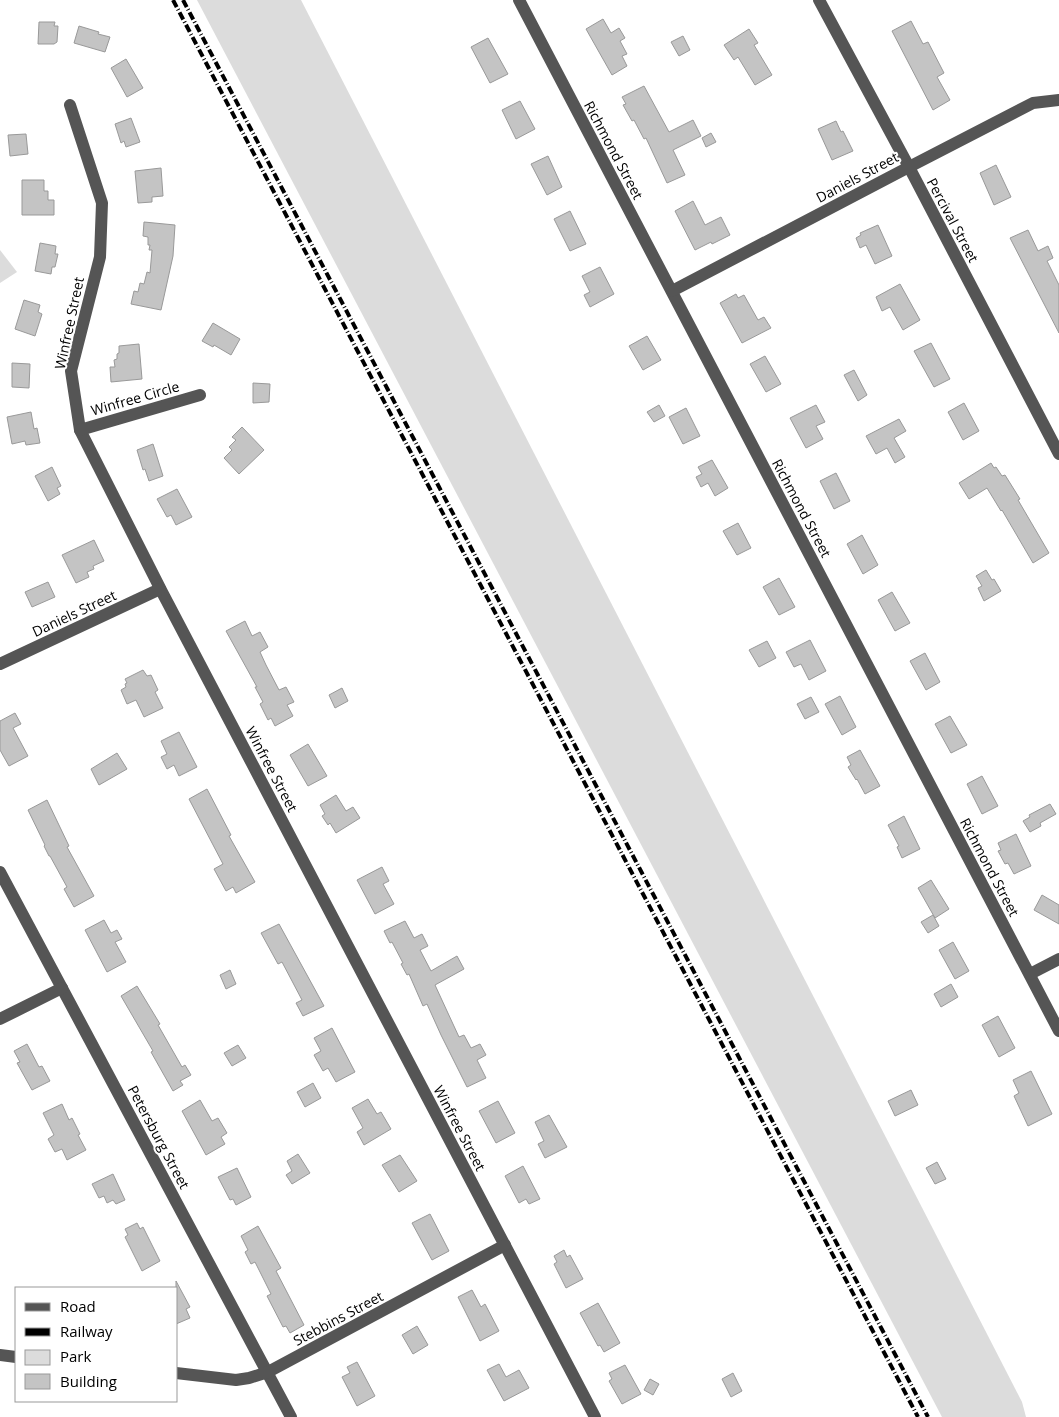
<svg xmlns="http://www.w3.org/2000/svg" width="1059" height="1417" font-family="'Open Sans',sans-serif">
<style>
.green{fill:#dcdcdc}
.building{fill:#c4c4c4;stroke:#999}
.lines{fill:none;stroke-linecap:round;stroke-linejoin:round}
.minor{stroke:#555;stroke-width:12}
.rail{stroke:#000;stroke-width:4;stroke-dasharray:8 2.5 1 2.5;stroke-linecap:butt}
.labels{text-anchor:middle;dominant-baseline:central;stroke-width:4;stroke-linejoin:round;paint-order:stroke}
.street-label{font-size:14px;fill:#000;stroke:#fff}
</style>
<rect width="100%" height="100%" fill="#fff"/>
<!-- green -->
<g class="green">
<polygon points="197,0 301,0 1022,1402 1026,1417 942,1417"/>
<polygon points="0,250 17,272 0,283"/>
</g>
<!-- building -->
<g class="building">
<polygon points="603,19 611,33 619,28 625,38 620,41 627,54 622,56 627,66 612,75 586,29"/>
<polygon points="911,21 923,44 928,42 944,73 937,77 950,100 933,110 892,31"/>
<polygon points="39,22 55,22 54,26 58,26 57,42 54,44 38,44"/>
<polygon points="79,26 99,32 98,34 110,37 105,52 74,43"/>
<polygon points="749,29 758,43 754,45 772,75 755,85 738,57 734,60 724,45"/>
<polygon points="683,36 690,50 679,56 671,42"/>
<polygon points="488,38 508,74 490,83 471,47"/>
<polygon points="126,59 143,88 127,97 111,68"/>
<polygon points="644,86 669,132 693,120 701,136 673,150 685,175 667,183 646,138 644,139 634,120 632,121 623,105 626,104 622,97"/>
<polygon points="520,101 535,129 516,139 502,110"/>
<polygon points="131,118 140,142 126,147 124,141 121,143 115,124"/>
<polygon points="836,121 841,132 843,131 853,151 832,160 818,129"/>
<polygon points="711,133 716,142 706,147 702,138"/>
<polygon points="26,134 28,154 10,156 8,135"/>
<polygon points="548,156 562,187 547,195 531,164"/>
<polygon points="996,165 1011,197 994,205 980,173"/>
<polygon points="161,168 163,196 152,197 152,202 138,203 135,171"/>
<polygon points="22,180 44,180 44,191 48,191 48,200 54,200 54,215 22,215"/>
<polygon points="693,201 705,225 721,217 730,235 712,244 711,242 695,250 675,211"/>
<polygon points="570,211 586,244 570,251 554,219"/>
<polygon points="144,222 175,225 173,256 161,310 131,304 134,291 138,292 140,283 144,284 147,272 150,273 152,250 149,250 150,245 148,245 148,237 143,236"/>
<polygon points="878,225 892,256 875,264 866,245 860,248 856,238 861,235 860,233"/>
<polygon points="1028,230 1038,251 1048,246 1053,258 1047,261 1059,285 1059,333 1010,238"/>
<polygon points="40,243 56,246 55,254 58,254 55,267 52,267 51,274 35,271"/>
<polygon points="600,267 614,294 590,307 584,295 590,292 582,276"/>
<polygon points="900,284 920,320 903,330 890,307 882,311 876,297"/>
<polygon points="736,294 738,298 744,295 758,320 764,317 771,328 742,343 720,303"/>
<polygon points="24,300 40,305 38,312 42,314 35,336 15,329"/>
<polygon points="213,323 240,339 231,355 214,345 213,347 202,341"/>
<polygon points="647,336 661,360 643,370 629,346"/>
<polygon points="931,343 950,379 934,387 914,351"/>
<polygon points="139,344 142,379 111,382 110,367 115,367 114,360 117,359 117,354 119,353 119,346"/>
<polygon points="765,356 781,384 766,392 750,364"/>
<polygon points="12,363 30,364 29,388 12,387"/>
<polygon points="854,370 867,395 858,401 844,375"/>
<polygon points="253,383 270,384 269,402 253,403"/>
<polygon points="964,403 979,431 963,440 948,412"/>
<polygon points="659,405 665,416 654,422 647,412"/>
<polygon points="816,405 825,422 816,426 823,439 806,448 790,418"/>
<polygon points="686,408 700,436 683,444 669,417"/>
<polygon points="31,412 34,429 37,428 40,443 26,445 25,441 12,444 7,417"/>
<polygon points="899,419 906,431 894,438 905,457 895,463 887,448 876,454 866,436"/>
<polygon points="242,427 264,450 239,474 224,458 232,450 229,447 236,440 232,437"/>
<polygon points="153,444 163,476 149,481 145,469 143,470 137,450"/>
<polygon points="712,460 728,488 715,496 708,483 701,487 696,477 702,474 698,467"/>
<polygon points="991,463 994,468 996,467 1002,476 1005,475 1020,499 1018,500 1049,553 1033,563 1002,510 1001,511 987,488 969,499 959,483"/>
<polygon points="52,467 61,486 57,488 60,494 48,501 35,476"/>
<polygon points="836,473 850,501 834,509 820,481"/>
<polygon points="177,489 192,517 176,525 171,515 167,517 157,499"/>
<polygon points="738,523 751,548 737,555 723,531"/>
<polygon points="862,535 878,565 863,574 847,544"/>
<polygon points="94,540 104,561 93,566 94,569 87,572 89,577 76,583 62,555"/>
<polygon points="986,570 992,580 994,579 1001,591 984,601 978,588 982,586 976,576"/>
<polygon points="779,578 795,607 779,615 763,587"/>
<polygon points="48,582 55,597 32,607 25,592"/>
<polygon points="892,592 910,623 895,631 878,600"/>
<polygon points="245,621 252,636 260,632 268,647 260,652 266,665 279,690 286,687 294,702 287,705 293,716 275,726 271,718 268,720 260,704 263,702 255,687 257,687 226,631"/>
<polygon points="810,640 826,671 809,680 801,664 794,667 786,652"/>
<polygon points="767,641 776,658 759,667 749,650"/>
<polygon points="925,653 940,682 926,690 910,661"/>
<polygon points="143,670 147,676 151,675 158,690 155,692 163,708 144,717 136,700 127,704 121,690 126,687 125,684 127,683 125,679"/>
<polygon points="342,688 348,701 335,708 329,695"/>
<polygon points="840,696 856,727 842,735 825,704"/>
<polygon points="811,697 819,712 805,719 797,704"/>
<polygon points="15,713 21,724 13,728 28,756 9,766 0,750 0,721"/>
<polygon points="950,716 967,745 951,753 935,724"/>
<polygon points="179,732 197,767 179,776 174,765 167,769 161,757 167,754 161,741"/>
<polygon points="308,744 327,776 308,786 290,755"/>
<polygon points="860,750 880,786 865,794 857,779 856,780 848,767 851,765 847,757"/>
<polygon points="117,753 127,769 99,785 91,769"/>
<polygon points="982,776 998,806 982,814 967,784"/>
<polygon points="207,789 231,835 229,836 255,882 236,893 233,887 226,891 214,869 223,864 189,799"/>
<polygon points="336,795 346,811 353,807 360,818 336,833 330,823 328,825 322,816 325,814 320,805"/>
<polygon points="47,800 69,846 67,847 94,896 74,907 64,889 67,887 50,856 49,856 44,846 45,845 28,810"/>
<polygon points="1050,804 1056,814 1040,823 1041,826 1030,832 1023,821 1030,817 1029,815"/>
<polygon points="904,816 920,849 902,858 897,847 899,846 888,825"/>
<polygon points="1016,834 1031,866 1014,874 1008,863 1005,864 998,851 1001,850 998,843"/>
<polygon points="382,867 389,881 383,884 394,904 375,914 357,880"/>
<polygon points="931,880 949,909 935,918 918,888"/>
<polygon points="1042,895 1059,905 1059,924 1034,910"/>
<polygon points="933,915 939,926 928,933 921,922"/>
<polygon points="104,920 111,933 117,930 122,939 115,942 126,962 107,972 85,930"/>
<polygon points="405,921 414,938 422,934 428,946 420,950 431,971 457,956 464,969 435,985 459,1037 464,1035 471,1048 480,1044 486,1055 477,1060 486,1078 467,1087 441,1035 427,1004 423,1006 409,974 407,975 401,964 403,963 392,942 390,943 384,931"/>
<polygon points="279,924 324,1006 303,1016 296,1003 302,1000 282,962 278,964 261,933"/>
<polygon points="953,942 969,971 955,979 939,950"/>
<polygon points="230,970 236,984 226,989 220,975"/>
<polygon points="951,984 958,997 941,1007 934,994"/>
<polygon points="137,986 160,1024 158,1025 182,1067 185,1065 191,1075 180,1081 183,1085 173,1091 151,1052 153,1051 121,996"/>
<polygon points="998,1016 1015,1048 999,1057 982,1025"/>
<polygon points="332,1028 355,1072 336,1082 328,1068 323,1071 314,1055 321,1051 314,1038"/>
<polygon points="27,1044 39,1067 42,1066 50,1081 32,1090 17,1063 20,1062 14,1051"/>
<polygon points="238,1045 246,1058 232,1066 224,1053"/>
<polygon points="1031,1071 1052,1114 1028,1126 1014,1096 1019,1093 1013,1080"/>
<polygon points="313,1083 321,1098 305,1107 297,1092"/>
<polygon points="911,1090 918,1105 895,1116 888,1101"/>
<polygon points="368,1099 377,1114 381,1112 391,1129 364,1145 357,1132 363,1128 352,1108"/>
<polygon points="200,1100 212,1121 218,1118 227,1133 221,1137 225,1144 206,1155 182,1111"/>
<polygon points="498,1101 515,1133 496,1143 479,1111"/>
<polygon points="62,1104 69,1120 72,1118 80,1134 78,1135 86,1150 67,1160 62,1149 55,1152 48,1139 54,1135 43,1113"/>
<polygon points="549,1115 567,1147 545,1158 538,1144 544,1141 535,1122"/>
<polygon points="298,1154 310,1173 292,1184 286,1175 292,1171 287,1161"/>
<polygon points="400,1155 417,1181 399,1192 382,1165"/>
<polygon points="937,1162 946,1179 935,1184 926,1168"/>
<polygon points="523,1166 540,1199 529,1204 526,1199 519,1203 505,1176"/>
<polygon points="237,1168 251,1197 236,1205 233,1199 230,1200 218,1177"/>
<polygon points="113,1174 125,1200 116,1204 113,1200 107,1203 104,1196 99,1198 92,1184"/>
<polygon points="430,1214 449,1251 432,1260 412,1223"/>
<polygon points="137,1223 140,1229 143,1227 160,1261 142,1271 125,1237 128,1235 125,1229"/>
<polygon points="258,1226 281,1268 276,1271 304,1325 290,1333 286,1326 283,1327 267,1296 271,1294 255,1262 251,1264 245,1252 248,1250 241,1236"/>
<polygon points="564,1250 567,1257 570,1255 583,1279 566,1288 554,1264 557,1262 554,1256"/>
<polygon points="176,1281 190,1307 186,1309 190,1318 176,1324"/>
<polygon points="472,1290 481,1307 485,1304 499,1331 480,1341 458,1297"/>
<polygon points="598,1303 620,1343 604,1352 600,1345 598,1346 580,1313"/>
<polygon points="417,1326 428,1345 413,1354 402,1335"/>
<polygon points="357,1362 375,1396 357,1406 342,1377 350,1373 347,1367"/>
<polygon points="499,1364 506,1377 519,1370 529,1388 504,1401 487,1370"/>
<polygon points="625,1365 641,1394 622,1404 609,1381 612,1379 609,1373"/>
<polygon points="733,1373 742,1391 731,1397 722,1379"/>
<polygon points="650,1379 659,1384 653,1395 644,1390"/>
</g>
<g class="lines">
<!-- minor -->
<g class="minor">
<polyline points="519,0 1059,1031"/>
<polyline points="819,0 909,167 1059,454"/>
<polyline points="70,105 102,203 100,257 71,371 80,430 162,592 595,1417"/>
<polyline points="672,291 909,167 1033,103 1059,100"/>
<polyline points="80,430 200,395"/>
<polyline points="0,664 160,589"/>
<polyline points="0,872 291,1417"/>
<polyline points="1030,974 1059,959"/>
<polyline points="0,1019 62,988"/>
<polyline points="0,1355 16,1357"/>
<polyline points="176,1373 236,1380 249,1378 268,1372 505,1245"/>
</g>
<!-- rail -->
<g class="rail">
<polyline points="173,0 918,1417"/>
<polyline points="183,0 928,1417"/>
</g>
</g>
<g class="labels">
<!-- street labels -->
<g class="street-label">
<text transform="translate(614 150) rotate(62)">Richmond Street</text>
<text transform="translate(857 177) rotate(-28)">Daniels Street</text>
<text transform="translate(953 220) rotate(62)">Percival Street</text>
<text transform="translate(69 323) rotate(-78)">Winfree Street</text>
<text transform="translate(135 398) rotate(-16)">Winfree Circle</text>
<text transform="translate(802 508) rotate(62)">Richmond Street</text>
<text transform="translate(74 613) rotate(-25)">Daniels Street</text>
<text transform="translate(272 769) rotate(62)">Winfree Street</text>
<text transform="translate(990 867) rotate(62)">Richmond Street</text>
<text transform="translate(460 1128) rotate(62)">Winfree Street</text>
<text transform="translate(159 1137) rotate(62)">Petersburg Street</text>
<text transform="translate(338 1318) rotate(-28)">Stebbins Street</text>
</g>
</g>
<!-- legend -->
<rect x="15" y="1287" width="162" height="115" fill="#ffffff" stroke="#999999"/>
<rect x="25" y="1303" width="25" height="8" fill="#555555" stroke="#999999"/>
<text x="60" y="1312" font-size="15" fill="#000000">Road</text>
<rect x="25" y="1328" width="25" height="8" fill="#000000" stroke="#999999"/>
<text x="60" y="1337" font-size="15" fill="#000000">Railway</text>
<rect x="25" y="1350" width="25" height="15" fill="#dcdcdc" stroke="#999999"/>
<text x="60" y="1362" font-size="15" fill="#000000">Park</text>
<rect x="25" y="1374" width="25" height="15" fill="#c4c4c4" stroke="#999999"/>
<text x="60" y="1387" font-size="15" fill="#000000">Building</text>
</svg>
